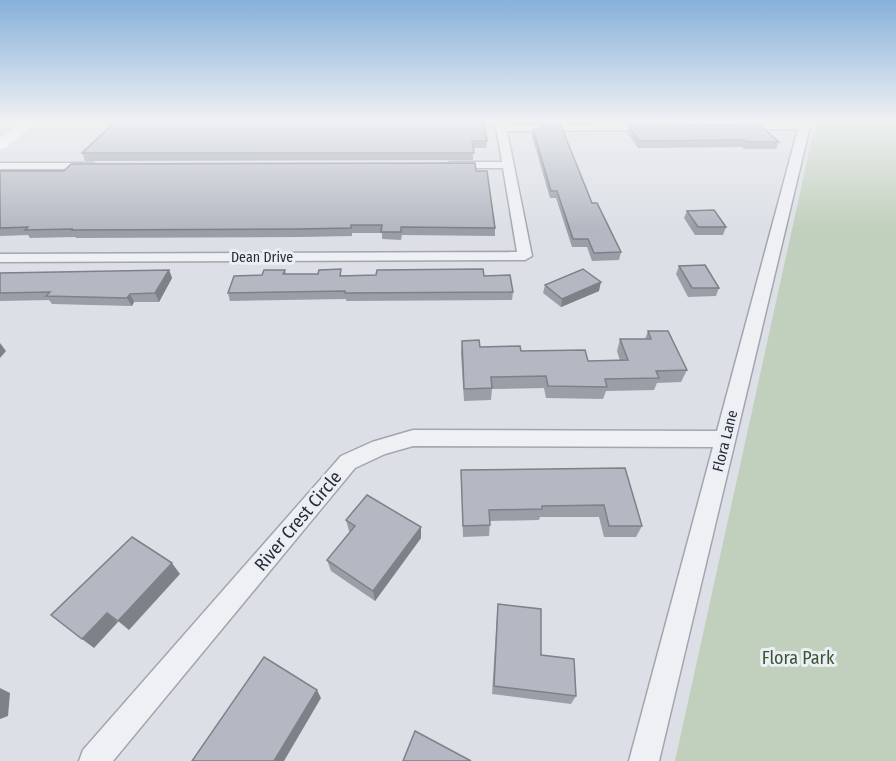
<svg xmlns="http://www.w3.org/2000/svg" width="896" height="761" font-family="'Fira Sans Condensed',sans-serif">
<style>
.green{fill:#c1cfbd}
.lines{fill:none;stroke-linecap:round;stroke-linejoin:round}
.street-casing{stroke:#a2a6af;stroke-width:3}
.street{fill:#eef0f4;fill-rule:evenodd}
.secondary{fill:#fff;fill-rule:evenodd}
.wall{fill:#9a9ea7}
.shaded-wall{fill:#7d8188}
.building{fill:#b3b8c2;stroke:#7d8188;stroke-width:1.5}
.labels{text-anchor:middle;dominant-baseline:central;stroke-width:6;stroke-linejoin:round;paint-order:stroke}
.far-street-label{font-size:14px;fill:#262d3b;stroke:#ebeef3}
.street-label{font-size:15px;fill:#262d3b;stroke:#ebeef3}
.near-street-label{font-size:18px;fill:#262d3b;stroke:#ebeef3}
.near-park-label{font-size:18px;fill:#395634;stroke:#ebeef3}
</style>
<rect width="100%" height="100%" fill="#dcdfe5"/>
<!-- green -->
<polygon class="green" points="820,121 896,121 896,761 675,761 813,134"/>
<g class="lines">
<defs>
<g id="street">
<polygon points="495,121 505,121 506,125 653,124 658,127 653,130 507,131 532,256 525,260 0,262 0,254 517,252 503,168 450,168 444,165 450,162 502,162"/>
<polygon points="800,121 810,121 810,126 659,761 629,761 713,447 413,446 385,454 355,468 113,761 79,761 83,750 341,456 372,442 413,430 717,431 798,129 738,129 733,126 738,123 800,123"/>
<polygon points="0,163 93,163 99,166 93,169 0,169"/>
</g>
</defs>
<!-- street casing -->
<use href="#street" class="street-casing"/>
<!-- street -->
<use href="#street" class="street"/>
<!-- secondary -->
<polygon class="secondary" points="24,121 38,121 5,148 0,149 0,138"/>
</g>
<!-- wall -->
<g class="wall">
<polygon points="535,121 556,121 556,122 535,123"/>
<polygon points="620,121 747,121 620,122"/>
<polygon points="540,126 592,203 621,252 619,260 592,261 587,247 572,247 556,198 550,198 532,136 533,129 540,129"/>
<polygon points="629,126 779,142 776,149 744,149 742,147 638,148 627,132"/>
<polygon points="487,141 486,148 473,148 473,160 85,161 82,153"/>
<polygon points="0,171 476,171 495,228 495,236 402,235 401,240 382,239 382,233 352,233 352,236 301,237 76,238 75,237 30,238 28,235 0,236"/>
<polygon points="687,211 726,227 723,235 695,235 684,218"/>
<polygon points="679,266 719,288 716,296 688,297 676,274"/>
<polygon points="169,270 172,278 159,302 134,302 132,306 52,304 49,300 0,301 0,273"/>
<polygon points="285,270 286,274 342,275 484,276 513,292 512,300 346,301 346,299 230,301 228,293 262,275"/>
<polygon points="545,285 599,291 561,307 543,293"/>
<polygon points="648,331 687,370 681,382 657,383 654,390 606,391 603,399 546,398 544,388 492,389 491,400 464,401 461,353 462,341 480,347 521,351 588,361 620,361 617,351 620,339 645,339"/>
<polygon points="625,468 642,526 636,537 604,537 599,517 540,517 539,520 490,521 489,536 463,537 461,470"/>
<polygon points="346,520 421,538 375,601 331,571 327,560 350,532 349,531"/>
<polygon points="498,604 576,696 571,704 492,694 497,614"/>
</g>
<!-- shaded-wall -->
<g class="shaded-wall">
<polygon points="169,270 172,278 159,302 155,293"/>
<polygon points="601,282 599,291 561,307 562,299"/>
<polygon points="130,294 134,302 132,306 127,298"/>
<polygon points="0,343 6,351 0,358"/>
<polygon points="421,527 421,538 375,601 373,591"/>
<polygon points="172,563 180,574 129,630 118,621"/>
<polygon points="107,613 118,622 94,648 82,639"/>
<polygon points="0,688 10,693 8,716 0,719"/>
<polygon points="317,690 321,698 284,761 274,761"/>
</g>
<!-- building -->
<g class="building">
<polygon points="116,121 483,121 487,141 472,141 474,153 82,153"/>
<polygon points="760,125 779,142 746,142 744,140 639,141 629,126"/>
<polygon points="540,126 561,126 592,203 597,203 621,252 594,253 588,239 573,239 557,191 551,191 533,129 541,129"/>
<polygon points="475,163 476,171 487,171 495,228 401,227 401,232 381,232 382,225 351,225 351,228 299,229 71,230 73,229 25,230 28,227 0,228 0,171 64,171 71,164"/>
<polygon points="714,210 726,227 698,227 687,211"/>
<polygon points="705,265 719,288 692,288 679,266"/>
<polygon points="341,269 340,276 376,275 377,270 483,269 484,276 510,275 513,292 345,293 345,291 228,293 234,276 262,275 264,270 285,270 283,274 318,274 319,270"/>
<polygon points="583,269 601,282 562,299 545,285"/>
<polygon points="169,270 155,293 130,294 127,298 46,296 50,292 0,293 0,273"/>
<polygon points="648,331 668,331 687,370 656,371 659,378 605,379 607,387 548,386 546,376 491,377 492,388 464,389 462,341 479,340 480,347 520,346 521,351 585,350 588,361 628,360 620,339 651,339"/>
<polygon points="625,468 642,526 609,526 604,505 542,506 542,509 489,510 490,525 463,526 461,470"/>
<polygon points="367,495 421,527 373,591 327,560 355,526 346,520"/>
<polygon points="132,537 172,563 118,621 107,613 82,639 51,615"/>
<polygon points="498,604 541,609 541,655 574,659 576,696 494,686"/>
<polygon points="264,657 317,690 274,761 192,761"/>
<polygon points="415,731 471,761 403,761"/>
</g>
<!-- sky -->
<linearGradient id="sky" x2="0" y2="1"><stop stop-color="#87b0da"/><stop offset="0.53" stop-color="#eff1f3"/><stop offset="1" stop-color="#eff1f3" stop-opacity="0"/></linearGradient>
<rect width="896" height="228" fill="url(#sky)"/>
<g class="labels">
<!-- far-street labels -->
<g class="far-street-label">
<text x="262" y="257">Dean Drive</text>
</g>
<!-- street labels -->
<g class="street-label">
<text transform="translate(725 441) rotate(-76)">Flora Lane</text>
</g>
<!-- near-street labels -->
<g class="near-street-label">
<text transform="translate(298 521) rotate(-50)">River Crest Circle</text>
</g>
<!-- near-park labels -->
<g class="near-park-label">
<text x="798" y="658">Flora Park</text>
</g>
</g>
</svg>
